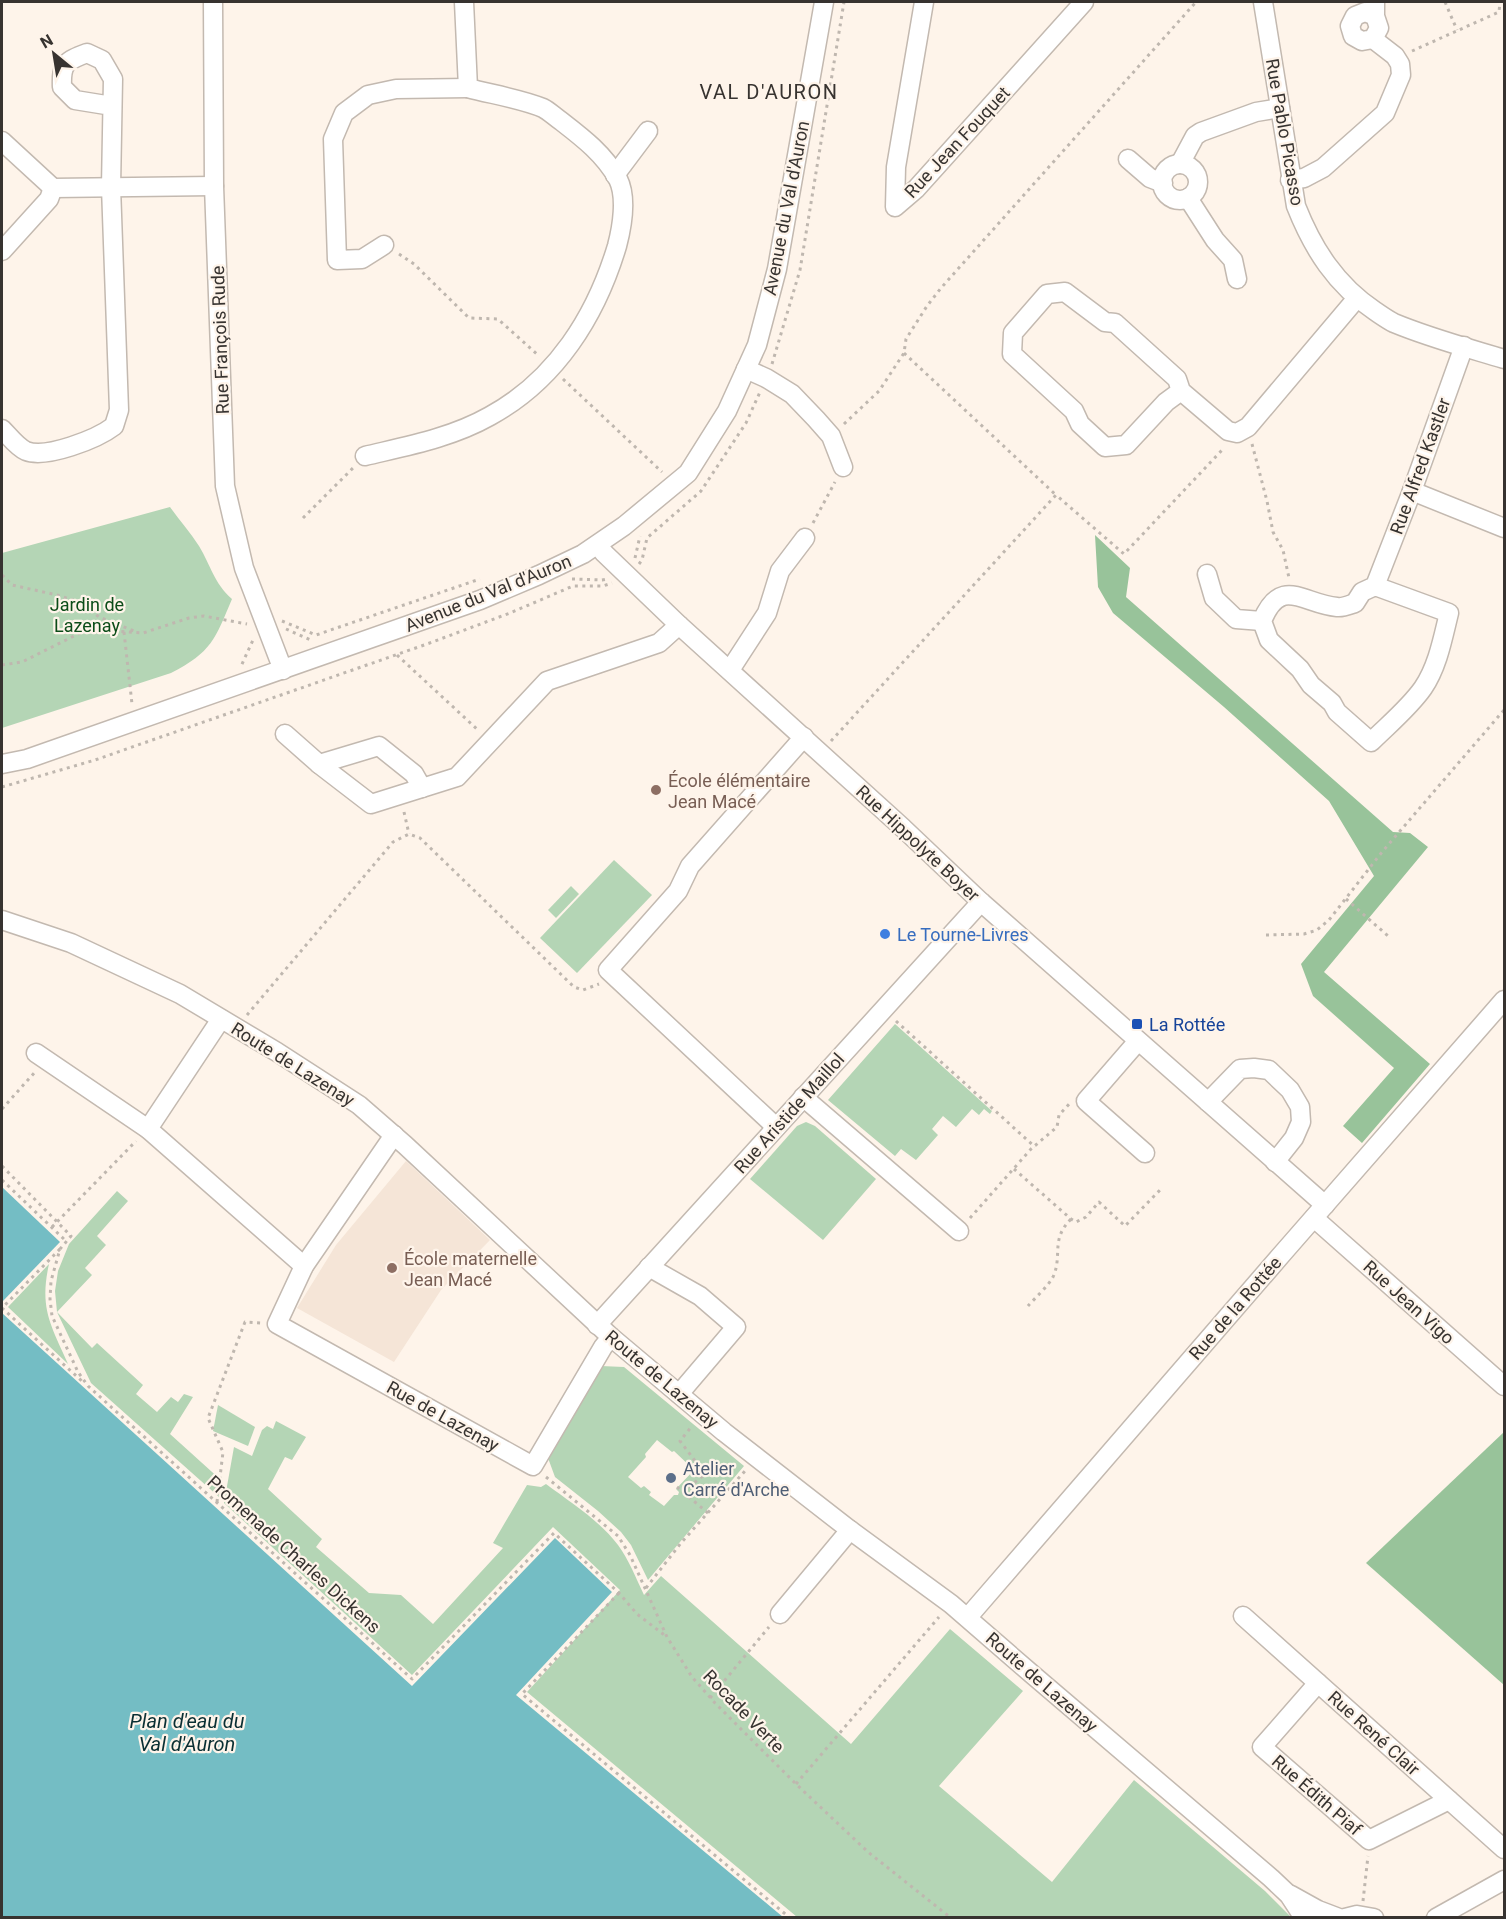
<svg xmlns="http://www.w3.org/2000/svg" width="1506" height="1919" font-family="Roboto,sans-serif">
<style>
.built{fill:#f5e5d7}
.green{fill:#b4d5b5;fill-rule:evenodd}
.forest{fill:#98c39a}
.water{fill:#74bdc4}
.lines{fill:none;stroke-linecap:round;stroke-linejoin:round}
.minor-casing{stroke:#c3b9b0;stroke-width:21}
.path{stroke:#bfb7af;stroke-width:3;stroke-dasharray:3 4.5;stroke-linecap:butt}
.minor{stroke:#fff;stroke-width:18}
.education-dot{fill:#8d6e63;stroke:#fef4ea;stroke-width:2}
.shop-dot{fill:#3f7fe0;stroke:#fef4ea;stroke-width:2}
.transit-dot{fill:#1a4fb4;stroke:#fef4ea;stroke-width:2}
.service-dot{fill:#5c6f8a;stroke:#fef4ea;stroke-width:2}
.labels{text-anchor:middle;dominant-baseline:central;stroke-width:4.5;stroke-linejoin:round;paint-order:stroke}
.street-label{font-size:18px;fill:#373330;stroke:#fef4ea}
.park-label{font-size:18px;fill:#0b4c18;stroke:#fef4ea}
.education-label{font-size:18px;fill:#785e54;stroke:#fef4ea;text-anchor:start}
.shop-label{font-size:18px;fill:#366cbe;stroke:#fef4ea;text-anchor:start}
.transit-label{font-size:18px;fill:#164399;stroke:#fef4ea;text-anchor:start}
.service-label{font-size:18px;fill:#4e5e75;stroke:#fef4ea;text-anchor:start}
.neighbourhood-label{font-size:20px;letter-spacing:1.5px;fill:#373330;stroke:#fef4ea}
.water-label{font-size:20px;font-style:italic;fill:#0a2f33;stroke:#fef4ea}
</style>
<rect width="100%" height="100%" fill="#fef4ea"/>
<!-- built -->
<polygon class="built" points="406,1161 490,1240 441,1290 394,1362 297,1308 336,1245"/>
<!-- green -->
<g class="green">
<path d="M170 507C179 520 190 532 199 546 211 566 214 583 232 599 215 639 212 652 171 673L2 728V553Z"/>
<polygon points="614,860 652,895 577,973 540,938"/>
<polygon points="571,886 579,894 556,918 548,910"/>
<polygon points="895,1024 992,1111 990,1114 984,1109 979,1115 972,1109 956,1127 943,1116 932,1129 938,1135 916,1160 901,1149 895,1156 828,1100"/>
<polygon points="806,1122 815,1126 876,1179 823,1240 750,1179 797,1126"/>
<polygon points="117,1191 128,1201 97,1236 106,1245 85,1268 92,1275 57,1312 92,1348 97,1343 143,1385 136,1394 157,1412 171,1397 178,1402 184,1394 193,1397 170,1434 222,1481 219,1497 91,1383 57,1312 55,1291 58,1271 69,1244"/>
<path d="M49 1264C39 1309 51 1325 68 1364L8 1307Z"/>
<path d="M601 1366 624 1367 744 1466 648 1580 631 1545 621 1532 598 1511 555 1477 548 1458ZM657 1440 672 1452 674 1451 694 1470 676 1489 679 1492 678 1495H674L664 1506 649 1495 651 1492 644 1486 641 1488 628 1477 646 1457 645 1454Z"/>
<polygon points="218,1405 255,1427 248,1446 213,1431"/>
<path d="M276 1421 306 1437 292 1460 285 1457 268 1489 322 1539 316 1547 369 1593 401 1595 433 1624 503 1548 493 1543 527 1485 541 1487 546 1484C570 1502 599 1520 618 1545 629 1560 636 1578 644 1595L661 1576 851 1744 950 1629 1023 1691 939 1786 1052 1882 1134 1780 1265 1891 1291 1917H797L527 1692 620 1590 553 1527 412 1675 224 1503 234 1447 252 1456 262 1430 267 1426 273 1429Z"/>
</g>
<!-- forest -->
<g class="forest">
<polygon points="1095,535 1130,568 1126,597 1393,832 1410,833 1428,847 1324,972 1430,1064 1362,1143 1343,1126 1394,1068 1313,996 1301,964 1374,876 1329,801 1224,707 1113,613 1098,587"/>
<polygon points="1504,1432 1504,1685 1366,1563"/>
</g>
<!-- water -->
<g class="water">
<polygon points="2,1187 60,1242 2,1302"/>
<polygon points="2,1313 412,1686 555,1538 612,1592 516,1695 783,1917 2,1917"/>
</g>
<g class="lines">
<defs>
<g id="minor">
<polyline points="213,2 214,186 225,486 244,568 283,670"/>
<polyline points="924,2 896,167 895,207 916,189 1084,2"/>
<path d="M1263 2 1296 206C1313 249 1336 285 1375 311 1381 315 1388 320 1394 323 1430 338 1468 348 1504 359"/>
<polyline points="1375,16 1365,12 1355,16 1350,26 1353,36 1362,41 1373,39 1379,28 1375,16 1375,2"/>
<polyline points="2,141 53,188 214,186"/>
<polyline points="1128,159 1150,178 1163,183"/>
<polyline points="1180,164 1195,136 1201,132 1256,112 1280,108"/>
<circle cx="1180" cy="182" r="18"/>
<polyline points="615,175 648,131"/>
<polyline points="1290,180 1304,178 1323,168 1385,113 1401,75 1400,64 1395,56 1373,39"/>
<polyline points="1188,198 1215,240 1233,260 1237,279"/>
<polyline points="384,245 362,259 337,260 333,139 344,113 368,95 396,89 468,88"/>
<polyline points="2,251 49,199 53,188"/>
<polyline points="746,369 766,378 792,394 816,419 831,436 843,467"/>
<polyline points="1181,391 1166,402 1126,445 1105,447 1080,424 1074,411 1012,354 1013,333 1047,294 1065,292 1105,322 1115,323 1177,379 1181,391 1228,431 1237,433 1248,427 1357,298"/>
<path d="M2 429C9 436 17 447 26 451 46 459 97 439 114 426L119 410 111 187 113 79 102 60 87 53C66 61 61 63 62 87L75 100 112 106"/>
<path d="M365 456C407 446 451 438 490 416 556 380 596 316 617 246 622 227 627 197 618 179 604 154 583 138 561 121 555 117 549 111 543 108 522 99 490 94 468 88L464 2"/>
<polyline points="1412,491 1504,528"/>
<polyline points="598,545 604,553 679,625 903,828 981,902 1325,1205"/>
<polyline points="1207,574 1214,598 1236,619 1262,621"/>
<path d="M1375 586 1449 613C1443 637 1438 666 1423 688 1409 708 1388 725 1371 742L1337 712 1332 703 1311 685 1300 669 1269 640 1262 621C1281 575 1303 604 1337 607 1342 608 1349 605 1355 603L1362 592 1375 586 1412 491 1464 346"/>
<polyline points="730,670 767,613 780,571 805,538"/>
<polyline points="285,734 319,764 371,804 457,777 547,681 659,643 679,625"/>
<polyline points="2,764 27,759 480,600 539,575 583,554 624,526 688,473 727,411 757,345 777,269 824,2"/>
<polyline points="319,764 379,746 414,774 422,788"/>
<polyline points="2,920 71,943 180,994 277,1052 359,1105 405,1145 611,1337 724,1432 850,1530 951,1604 1033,1675 1271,1878 1289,1895 1304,1918"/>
<polyline points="1138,1041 1086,1101 1145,1153"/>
<polyline points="36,1053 148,1129 304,1266"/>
<polyline points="803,1097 959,1231"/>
<polyline points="1208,1102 1240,1069 1254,1068 1269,1070 1290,1090 1300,1107 1301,1122 1294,1138 1275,1162"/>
<polyline points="776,1127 608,970 678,891 690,866 804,737"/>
<polyline points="148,1129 221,1019"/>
<polyline points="394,1135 304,1266 277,1324 533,1466 603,1347 611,1337"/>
<polyline points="1314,1218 1504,1386"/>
<polyline points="649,1267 700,1296 736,1327 679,1394"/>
<polyline points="597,1325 981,902"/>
<polyline points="780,1614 850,1530"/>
<polyline points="1243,1616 1504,1849"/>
<polyline points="968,1617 1282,1254 1504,1000"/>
<polyline points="1318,1683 1262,1747 1369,1840 1449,1800"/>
<polyline points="1291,1895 1318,1910 1339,1918"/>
<polyline points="1345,1918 1357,1915 1374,1918"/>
<polyline points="1436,1918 1504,1880"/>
</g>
</defs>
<!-- minor casing -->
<use href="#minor" class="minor-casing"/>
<!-- path -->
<g class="path">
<polyline points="1445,2 1457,30"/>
<polyline points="1412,51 1499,12 1500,2"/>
<polyline points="399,254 414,264 469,318 498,319 539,356"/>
<polyline points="904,353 1056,495"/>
<polyline points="772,364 800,270 844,2"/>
<polyline points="563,379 662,472"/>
<polyline points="844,424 879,391 904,353 906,339 927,306 941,288 1196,2"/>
<polyline points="1252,444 1267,501 1273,532 1283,550 1289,578"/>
<polyline points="303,518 353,468"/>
<polyline points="813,523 835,482"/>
<polyline points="635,558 640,536"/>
<polyline points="639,564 642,560 647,538 701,491 746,423 760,392"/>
<polyline points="2,575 12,585 57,595 82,603 99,617 134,631"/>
<polyline points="572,579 602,580 607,579"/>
<polyline points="282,621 316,635 480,579"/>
<polyline points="286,629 313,641"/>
<polyline points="124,632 132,704"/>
<polyline points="397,655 478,730"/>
<polyline points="242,664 253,640"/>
<polyline points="2,665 22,662 88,629 143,633 189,618 204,616 247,624"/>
<polyline points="831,741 1056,495 1124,554 1224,448"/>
<polyline points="2,787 95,760 427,644 510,613 573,586 603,586 612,583"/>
<polyline points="404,812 409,834"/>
<polyline points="1346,899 1388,936"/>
<polyline points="1266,935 1304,934 1317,930 1329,920 1382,852 1504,710"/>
<polyline points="247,1015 393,842 409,834 420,838 574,987 583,990 599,984"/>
<polyline points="896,1021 1035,1147"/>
<polyline points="2,1109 35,1072"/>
<polyline points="2,1166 71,1236 60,1249 51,1281 50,1299 52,1316 78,1372 88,1386 412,1679 554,1533 619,1593 637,1614 667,1637"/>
<polyline points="1014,1169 1071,1219 1076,1222 1086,1217 1099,1202 1125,1226 1160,1190"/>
<polyline points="2,1180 66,1241"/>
<polyline points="970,1218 1031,1149 1057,1127 1059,1115 1070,1103"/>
<polyline points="52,1227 136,1141"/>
<polyline points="60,1249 2,1308 84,1383"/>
<path d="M1028 1306C1035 1298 1049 1285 1053 1277 1063 1255 1050 1240 1071 1219"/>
<polyline points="546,1477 618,1536 630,1555 667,1637 692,1677 715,1703 796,1784 868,1852 951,1918"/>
<polyline points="677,1487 708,1513"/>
<polyline points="683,1492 705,1474 680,1441 692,1426"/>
<polyline points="217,1502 223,1452 208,1418 245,1322 261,1323"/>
<polyline points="646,1588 681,1543 745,1471"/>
<polyline points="619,1593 522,1694 790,1918"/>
<polyline points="710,1698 769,1627"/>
<polyline points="796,1784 939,1617"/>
<polyline points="1363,1901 1368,1856"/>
</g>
<!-- minor -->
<use href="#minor" class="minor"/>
</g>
<!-- markers -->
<g class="education-dot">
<circle cx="656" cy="790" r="6"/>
<circle cx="392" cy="1268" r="6"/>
</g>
<circle class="shop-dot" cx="885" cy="934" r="6"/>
<rect class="transit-dot" x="1131" y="1018" width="12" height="12" rx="3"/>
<circle class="service-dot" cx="671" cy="1478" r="6"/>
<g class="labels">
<!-- street labels -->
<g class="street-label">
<text transform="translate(1285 132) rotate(80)">Rue Pablo Picasso</text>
<text transform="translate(957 142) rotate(-47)">Rue Jean Fouquet</text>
<text transform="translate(786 208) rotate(-79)">Avenue du Val d'Auron</text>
<text transform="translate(220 340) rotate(-92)">Rue François Rude</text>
<text transform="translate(1420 466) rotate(-70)">Rue Alfred Kastler</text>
<text transform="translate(488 593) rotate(-22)">Avenue du Val d'Auron</text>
<text transform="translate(918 843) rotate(43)">Rue Hippolyte Boyer</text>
<text transform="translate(293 1064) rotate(32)">Route de Lazenay</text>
<text transform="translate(789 1113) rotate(-48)">Rue Aristide Maillol</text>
<text transform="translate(1409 1302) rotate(42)">Rue Jean Vigo</text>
<text transform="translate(1235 1308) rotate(-49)">Rue de la Rottée</text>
<text transform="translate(662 1379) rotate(40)">Route de Lazenay</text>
<text transform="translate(443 1416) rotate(29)">Rue de Lazenay</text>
<text transform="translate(294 1554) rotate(42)">Promenade Charles Dickens</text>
<text transform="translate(1042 1682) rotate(41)">Route de Lazenay</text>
<text transform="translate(744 1711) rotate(46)">Rocade Verte</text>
<text transform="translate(1374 1733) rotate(42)">Rue René Clair</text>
<text transform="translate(1317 1795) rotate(41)">Rue Édith Piaf</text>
</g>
<!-- park labels -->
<g class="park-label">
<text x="87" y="604">Jardin de<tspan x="87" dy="21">Lazenay</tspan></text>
</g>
<!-- education labels -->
<g class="education-label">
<text x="668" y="780">École élémentaire<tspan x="668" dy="21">Jean Macé</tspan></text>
<text x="404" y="1258">École maternelle<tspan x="404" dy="21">Jean Macé</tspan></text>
</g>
<!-- shop labels -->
<g class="shop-label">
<text x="897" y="934">Le Tourne-Livres</text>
</g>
<!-- transit labels -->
<g class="transit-label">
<text x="1149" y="1024">La Rottée</text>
</g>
<!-- service labels -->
<g class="service-label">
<text x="683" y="1468">Atelier<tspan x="683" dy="21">Carré d'Arche</tspan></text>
</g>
<!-- neighbourhood labels -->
<g class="neighbourhood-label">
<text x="769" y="92">VAL D'AURON</text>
</g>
<!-- water labels -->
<g class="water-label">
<text x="187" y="1721">Plan d'eau du<tspan x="187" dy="23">Val d'Auron</tspan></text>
</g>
</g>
<!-- border -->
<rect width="1506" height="1919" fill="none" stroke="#373330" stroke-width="6"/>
<!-- north arrow -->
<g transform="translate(54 54) rotate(330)" stroke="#fef4ea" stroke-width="4.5" paint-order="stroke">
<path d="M0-4.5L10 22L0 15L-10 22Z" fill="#373330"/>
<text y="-9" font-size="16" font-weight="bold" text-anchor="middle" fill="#373330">N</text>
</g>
</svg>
